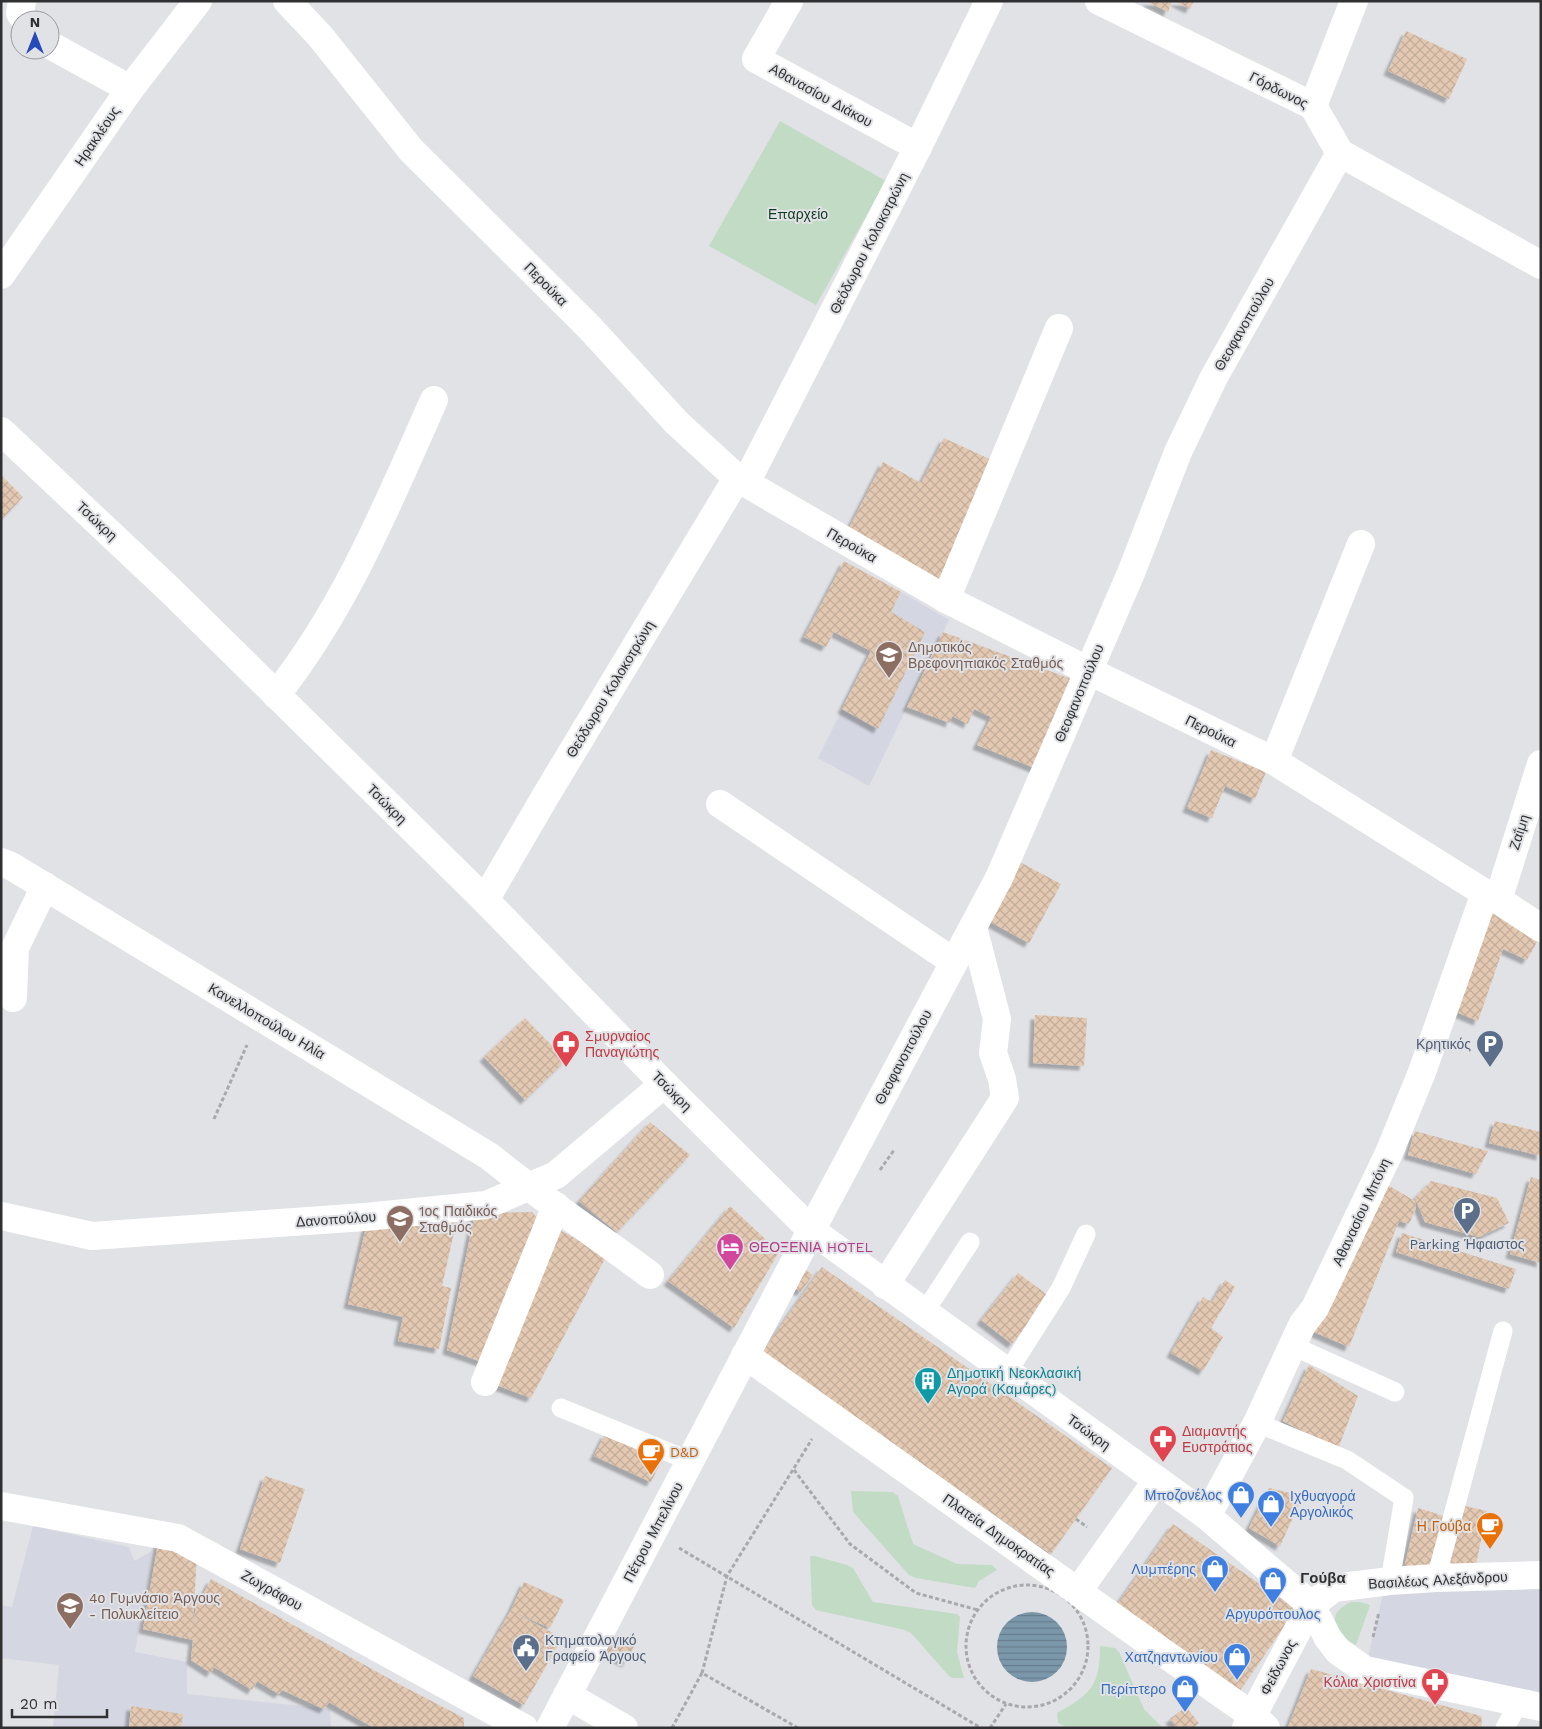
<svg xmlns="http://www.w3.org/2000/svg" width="1542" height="1729" font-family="'Work Sans',sans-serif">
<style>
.built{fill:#d4d6e1}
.green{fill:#c1dbc5}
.water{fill:url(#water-rules)}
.building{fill:url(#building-cross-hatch);filter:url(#shadow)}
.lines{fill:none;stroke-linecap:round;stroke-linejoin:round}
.path{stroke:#a9a9ad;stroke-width:3;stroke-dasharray:4 2.5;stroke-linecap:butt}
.lane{stroke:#fff;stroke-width:19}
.street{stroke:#fff;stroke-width:28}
.secondary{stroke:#fff;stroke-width:28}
.labels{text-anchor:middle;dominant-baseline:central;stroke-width:4;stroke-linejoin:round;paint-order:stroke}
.street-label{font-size:14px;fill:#303032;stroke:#e1e2e6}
.park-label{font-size:14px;fill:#0e3a1c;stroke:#e1e2e6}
.education-label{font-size:14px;fill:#785e54;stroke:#e1e2e6;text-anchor:start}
.health-label{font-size:14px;fill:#be3a42;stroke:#e1e2e6;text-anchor:start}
.service-label{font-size:14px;fill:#4e5e75;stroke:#e1e2e6;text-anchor:end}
.hotel-label{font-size:14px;fill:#b23c85;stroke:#e1e2e6;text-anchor:start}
.culture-label{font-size:14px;fill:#0d838f;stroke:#e1e2e6;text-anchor:start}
.food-label{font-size:14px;fill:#c56008;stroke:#e1e2e6;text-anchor:start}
.shop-label{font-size:14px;fill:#366cbe;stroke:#e1e2e6;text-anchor:end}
.neighbourhood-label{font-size:15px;font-weight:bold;fill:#303032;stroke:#e1e2e6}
</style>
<defs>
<pattern id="water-rules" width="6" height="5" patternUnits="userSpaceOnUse" patternTransform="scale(1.25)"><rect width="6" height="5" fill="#7b98ab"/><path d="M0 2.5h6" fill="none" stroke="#657c8c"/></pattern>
<pattern id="building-cross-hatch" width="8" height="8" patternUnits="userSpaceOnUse" patternTransform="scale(1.25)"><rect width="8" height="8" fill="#e3c9b2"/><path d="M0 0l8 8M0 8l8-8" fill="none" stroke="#c3ad9a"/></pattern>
<filter id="shadow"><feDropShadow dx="-4.5" dy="4.5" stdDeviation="1" flood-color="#0004"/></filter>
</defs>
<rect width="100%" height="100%" fill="#e1e2e6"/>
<!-- built -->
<g class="built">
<polygon points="901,592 949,620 869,786 818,758"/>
<polygon points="33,1526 129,1547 134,1561 152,1551 135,1652 187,1662 187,1694 330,1709 331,1728 181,1728 183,1714 131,1706 129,1728 53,1728 59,1665 1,1658 1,1605 12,1607"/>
<polygon points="1541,1575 1541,1707 1365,1670 1384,1590"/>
</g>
<!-- green -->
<g class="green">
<polygon points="780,121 886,181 816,305 709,246"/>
<polygon points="851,1491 892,1492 898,1496 913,1544 957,1564 992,1565 997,1570 979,1581 975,1588 916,1578 909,1575 853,1512"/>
<polygon points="810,1556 815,1556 847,1565 853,1568 873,1602 957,1614 960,1617 957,1652 964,1678 952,1678 949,1676 911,1633 905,1630 816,1610 812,1605"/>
<path d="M1351 1602H1360L1370 1605 1356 1645C1334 1634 1324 1614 1351 1602Z"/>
<path d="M1100 1646 1115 1648 1119 1652 1144 1709 1163 1728H1068L1058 1723 1057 1713C1091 1694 1100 1686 1100 1646Z"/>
</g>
<!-- water -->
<circle class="water" cx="1032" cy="1647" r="35"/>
<!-- building -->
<g class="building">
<polygon points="1146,1 1172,1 1168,12"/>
<polygon points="1174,1 1194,1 1190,9"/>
<polygon points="1406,31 1467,59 1449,99 1388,71"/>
<polygon points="944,438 998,463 945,582 849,528 883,462 921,483"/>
<polygon points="1,475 23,497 1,520"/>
<polygon points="844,561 901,592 891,612 925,632 878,729 842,709 871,651 834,632 826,647 804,637"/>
<polygon points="943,632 1074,680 1037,769 977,745 991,717 974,709 968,724 952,716 950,723 907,707"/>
<polygon points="1211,750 1266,772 1255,799 1225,786 1212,818 1187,808"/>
<polygon points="1016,860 1061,884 1029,943 985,919"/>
<polygon points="1485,903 1539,938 1527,960 1503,949 1478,1021 1449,1009"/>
<polygon points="1035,1015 1087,1018 1084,1066 1033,1063"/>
<polygon points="525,1018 566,1060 525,1100 484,1057"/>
<polygon points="1495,1121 1541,1132 1541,1156 1489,1143"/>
<polygon points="650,1122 690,1155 617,1232 579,1201"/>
<polygon points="1415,1131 1488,1151 1476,1174 1408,1155"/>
<polygon points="1531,1177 1541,1180 1541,1263 1510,1254"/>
<polygon points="1431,1181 1497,1198 1509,1223 1479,1237 1425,1222 1415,1198"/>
<polygon points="1386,1184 1415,1201 1416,1208 1409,1224 1399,1221 1349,1347 1314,1332"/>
<polygon points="730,1206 779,1252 734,1328 668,1281"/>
<polygon points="459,1210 442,1286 451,1288 439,1349 398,1341 403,1317 348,1304 368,1219"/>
<polygon points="532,1212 537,1218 485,1363 447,1350 475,1213"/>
<polygon points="552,1226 607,1255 531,1398 491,1383"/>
<polygon points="1402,1233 1516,1269 1509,1289 1396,1252"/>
<polygon points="799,1265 813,1275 801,1292 787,1282"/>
<polygon points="822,1267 1112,1468 1051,1554 761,1354"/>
<polygon points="1018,1273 1049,1296 1012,1344 981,1320"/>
<polygon points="1225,1280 1235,1287 1211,1328 1223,1337 1203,1371 1171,1353 1203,1297 1212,1302"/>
<polygon points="1309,1365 1358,1396 1338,1449 1283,1421"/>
<polygon points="605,1434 662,1460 651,1482 594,1456"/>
<polygon points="265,1476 305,1489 280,1563 240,1549"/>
<polygon points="1269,1488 1303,1496 1280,1546 1249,1528"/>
<polygon points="1461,1505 1487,1511 1476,1565 1443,1565"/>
<polygon points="1418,1508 1444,1516 1430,1570 1404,1569"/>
<polygon points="1173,1524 1296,1609 1239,1692 1114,1609"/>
<polygon points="159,1538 197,1553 193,1628 197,1596 203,1595 211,1579 397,1683 464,1718 464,1728 374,1728 329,1702 324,1709 282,1690 279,1694 257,1681 252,1690 214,1667 211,1673 191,1660 193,1640 143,1629"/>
<polygon points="524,1582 564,1600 550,1628 516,1613 562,1638 524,1705 473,1676 511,1610"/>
<polygon points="616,1635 635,1645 626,1663 607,1653"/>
<polygon points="1311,1669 1481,1716 1482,1724 1480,1728 1288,1727"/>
<polygon points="131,1706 183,1714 181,1728 129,1728"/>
<polygon points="1186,1707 1199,1723 1193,1728 1177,1728 1170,1719"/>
</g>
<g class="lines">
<!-- path -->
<g class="path">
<polyline points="214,1119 247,1045"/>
<polyline points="880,1170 894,1150"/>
<polyline points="794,1470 850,1544 916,1593 978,1610"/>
<polyline points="1076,1519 1087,1527"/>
<polyline points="679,1548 981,1728"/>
<circle cx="1027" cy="1646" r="61"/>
<polyline points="1373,1637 1379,1612"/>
<polyline points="672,1728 702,1673"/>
<polyline points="798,1728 702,1673 727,1576 812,1439"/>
<polyline points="990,1728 1006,1704"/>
</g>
<!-- lane -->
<g class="lane">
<polyline points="924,1313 970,1242"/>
<polyline points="1293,1346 1395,1392"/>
<polyline points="1007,1373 1061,1288 1086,1234"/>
<polyline points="561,1408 690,1461"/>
<polyline points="1257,1423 1347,1460 1404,1498 1390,1581"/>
<polyline points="1436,1578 1503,1331"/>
<polyline points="1505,1728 1519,1702"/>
</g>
<!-- street -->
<g class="street">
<polyline points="22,1 20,13 25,20"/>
<polyline points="287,1 320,36 411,150 589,327 677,423 737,478 946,599 1089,671 1274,761 1485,893 1498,900 1541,928"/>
<polyline points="789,1 756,59 918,147"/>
<polyline points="1099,1 1313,106 1340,153 1541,265"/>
<polyline points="50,45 130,89"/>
<polyline points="1313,106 1354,1"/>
<polyline points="744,481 753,469 918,147 989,1"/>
<polyline points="946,599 1059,328"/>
<path d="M276 695C346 607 389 501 434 400"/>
<polyline points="1274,761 1361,544"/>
<polyline points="720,804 954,962"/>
<path d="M1 862 11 866 489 1156C541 1198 596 1235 650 1275"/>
<polyline points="485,900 545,797 737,478"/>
<polyline points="1498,900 1541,764"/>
<polyline points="13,998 15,948 45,886"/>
<polyline points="1,1216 92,1236 365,1217 486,1205 556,1175 664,1084"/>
<polyline points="885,1285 1005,1098 1002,1079 993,1053 997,1019 973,927"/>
<polyline points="745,1355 1223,1695 1252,1715 1266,1728"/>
<polyline points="485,1382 556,1206"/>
<polyline points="1,1506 178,1538 524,1728"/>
<polyline points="1207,1516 1257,1423 1302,1325 1315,1308 1389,1153 1422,1072 1485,893"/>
<polyline points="1078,1591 1157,1480"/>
<polyline points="567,1695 624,1728"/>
<polyline points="550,1728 806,1240 999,878 1131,573 1178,452 1214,377 1340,153"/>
</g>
<!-- secondary -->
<g class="secondary">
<polyline points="1,275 130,89 198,1"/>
<polyline points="1,431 170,590 485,900 664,1084 811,1230 1207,1516 1311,1605 1328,1638 1338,1651 1365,1670 1541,1707"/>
<polyline points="1246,1728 1311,1605 1334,1588 1390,1581 1436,1578 1541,1575"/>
</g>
</g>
<!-- icons -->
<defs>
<symbol id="school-pin" viewBox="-11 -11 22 30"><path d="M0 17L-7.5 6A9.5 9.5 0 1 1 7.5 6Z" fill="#8d6e63" stroke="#e1e2e6"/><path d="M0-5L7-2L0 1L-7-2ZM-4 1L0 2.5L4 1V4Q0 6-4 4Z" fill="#fff"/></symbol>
<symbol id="pharmacy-pin" viewBox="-11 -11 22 30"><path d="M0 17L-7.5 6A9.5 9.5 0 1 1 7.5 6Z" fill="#e0444e" stroke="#e1e2e6"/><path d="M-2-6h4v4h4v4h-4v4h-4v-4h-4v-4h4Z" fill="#fff"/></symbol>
<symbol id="parking-pin" viewBox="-11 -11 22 30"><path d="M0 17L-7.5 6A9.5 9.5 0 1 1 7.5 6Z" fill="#5c6f8a" stroke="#e1e2e6"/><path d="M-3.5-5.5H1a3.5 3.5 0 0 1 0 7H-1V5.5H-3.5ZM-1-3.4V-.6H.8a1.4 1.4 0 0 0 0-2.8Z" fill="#fff"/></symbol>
<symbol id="hotel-pin" viewBox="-11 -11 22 30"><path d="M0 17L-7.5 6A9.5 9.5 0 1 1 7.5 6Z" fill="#d1479c" stroke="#e1e2e6"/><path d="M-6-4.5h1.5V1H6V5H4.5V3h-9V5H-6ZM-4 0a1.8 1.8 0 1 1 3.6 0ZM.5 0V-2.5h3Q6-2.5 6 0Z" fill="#fff"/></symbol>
<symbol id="building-pin" viewBox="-11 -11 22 30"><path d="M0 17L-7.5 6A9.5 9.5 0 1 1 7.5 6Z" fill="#0f9aa8" stroke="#e1e2e6"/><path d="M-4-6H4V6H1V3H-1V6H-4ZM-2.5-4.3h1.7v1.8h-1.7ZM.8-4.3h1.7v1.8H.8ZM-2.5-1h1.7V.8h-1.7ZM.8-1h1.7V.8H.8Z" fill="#fff"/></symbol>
<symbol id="cafe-pin" viewBox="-11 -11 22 30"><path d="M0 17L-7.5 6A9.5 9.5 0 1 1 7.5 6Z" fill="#e8710a" stroke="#e1e2e6"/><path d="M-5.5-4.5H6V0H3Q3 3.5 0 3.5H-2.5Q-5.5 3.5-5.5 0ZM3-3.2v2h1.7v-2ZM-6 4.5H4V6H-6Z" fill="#fff"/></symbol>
<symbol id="shop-pin" viewBox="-11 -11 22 30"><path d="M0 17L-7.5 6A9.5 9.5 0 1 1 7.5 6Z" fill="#3f7fe0" stroke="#e1e2e6"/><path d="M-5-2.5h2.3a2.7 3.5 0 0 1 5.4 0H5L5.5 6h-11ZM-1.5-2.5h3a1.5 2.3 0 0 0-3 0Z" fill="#fff"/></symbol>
<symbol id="civic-pin" viewBox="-11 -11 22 30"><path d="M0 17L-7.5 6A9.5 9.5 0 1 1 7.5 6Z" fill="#5c6f8a" stroke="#e1e2e6"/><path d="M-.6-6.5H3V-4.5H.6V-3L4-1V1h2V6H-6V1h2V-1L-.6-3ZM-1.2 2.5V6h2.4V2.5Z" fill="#fff"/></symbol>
</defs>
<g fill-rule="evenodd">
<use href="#school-pin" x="873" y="639" width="32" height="43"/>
<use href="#pharmacy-pin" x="550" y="1028" width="32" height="43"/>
<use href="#parking-pin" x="1474" y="1028" width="32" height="43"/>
<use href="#parking-pin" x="1451" y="1195" width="32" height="43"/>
<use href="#school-pin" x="384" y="1203" width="32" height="43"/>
<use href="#hotel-pin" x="714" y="1231" width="32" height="43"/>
<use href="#building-pin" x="912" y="1365" width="32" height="43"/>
<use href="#pharmacy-pin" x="1147" y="1423" width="32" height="43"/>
<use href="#cafe-pin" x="635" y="1436" width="32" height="43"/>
<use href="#shop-pin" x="1225" y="1479" width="32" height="43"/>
<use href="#shop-pin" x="1255" y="1488" width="32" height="43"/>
<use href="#cafe-pin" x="1474" y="1510" width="32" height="43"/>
<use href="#shop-pin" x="1199" y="1553" width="32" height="43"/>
<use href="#shop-pin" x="1257" y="1565" width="32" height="43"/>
<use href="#school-pin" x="54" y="1590" width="32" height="43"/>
<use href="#civic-pin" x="510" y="1632" width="32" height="43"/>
<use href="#shop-pin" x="1221" y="1641" width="32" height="43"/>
<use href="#pharmacy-pin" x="1419" y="1666" width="32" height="43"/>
<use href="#shop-pin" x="1169" y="1673" width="32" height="43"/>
</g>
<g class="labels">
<!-- street labels -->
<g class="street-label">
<text transform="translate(1279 90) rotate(27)">Γόρδωνος</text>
<text transform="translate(821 95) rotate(29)">Αθανασίου Διάκου</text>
<text transform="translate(97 136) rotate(-56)">Ηρακλέους</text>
<text transform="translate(869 243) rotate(-63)">Θεόδωρου Κολοκοτρώνη</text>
<text transform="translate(546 284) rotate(45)">Περούκα</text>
<text transform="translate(1244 324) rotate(-60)">Θεοφανοπούλου</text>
<text transform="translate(97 521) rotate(43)">Τσώκρη</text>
<text transform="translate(852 545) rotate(30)">Περούκα</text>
<text transform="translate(610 689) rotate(-59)">Θεόδωρου Κολοκοτρώνη</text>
<text transform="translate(1079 693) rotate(-67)">Θεοφανοπούλου</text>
<text transform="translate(1211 731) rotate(26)">Περούκα</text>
<text transform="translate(387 804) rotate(45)">Τσώκρη</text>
<text transform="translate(1519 832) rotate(-72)">Ζαΐμη</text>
<text transform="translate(267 1021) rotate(31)">Κανελλοπούλου Ηλία</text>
<text transform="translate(903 1057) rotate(-62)">Θεοφανοπούλου</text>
<text transform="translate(672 1091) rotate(45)">Τσώκρη</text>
<text transform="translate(1361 1212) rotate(-65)">Αθανασίου Μπόνη</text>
<text transform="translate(336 1219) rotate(-4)">Δανοπούλου</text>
<text transform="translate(1089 1432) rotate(36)">Τσώκρη</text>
<text transform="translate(653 1532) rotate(-62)">Πέτρου Μπελίνου</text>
<text transform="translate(999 1535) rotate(35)">Πλατεία Δημοκρατίας</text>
<text transform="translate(1438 1580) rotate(-3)">Βασιλέως Αλεξάνδρου</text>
<text transform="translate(272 1590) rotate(29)">Ζωγράφου</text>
<text transform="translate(1278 1667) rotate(-62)">Φείδωνος</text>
</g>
<!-- park labels -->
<g class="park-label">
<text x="798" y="214">Επαρχείο</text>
</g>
<!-- education labels -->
<g class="education-label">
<text x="908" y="647">Δημοτικός<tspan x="908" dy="16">Βρεφονηπιακός Σταθμός</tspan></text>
<text x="419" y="1211">1ος Παιδικός<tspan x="419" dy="16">Σταθμός</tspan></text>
<text x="89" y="1598">4ο Γυμνάσιο Άργους<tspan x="89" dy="16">- Πολυκλείτειο</tspan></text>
</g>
<!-- health labels -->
<g class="health-label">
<text x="585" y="1036">Σμυρναίος<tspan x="585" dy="16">Παναγιώτης</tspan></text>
<text x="1182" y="1431">Διαμαντής<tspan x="1182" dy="16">Ευστράτιος</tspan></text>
<text x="1416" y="1682" text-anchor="end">Κόλια Χριστίνα</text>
</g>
<!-- service labels -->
<g class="service-label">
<text x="1471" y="1044">Κρητικός</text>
<text x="1467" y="1244" text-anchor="middle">Parking Ήφαιστος</text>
<text x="545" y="1640" text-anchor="start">Κτηματολογικό<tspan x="545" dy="16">Γραφείο Άργους</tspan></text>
</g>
<!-- hotel labels -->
<g class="hotel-label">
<text x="749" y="1247">ΘΕΟΞΕΝΙΑ HOTEL</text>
</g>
<!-- culture labels -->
<g class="culture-label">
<text x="947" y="1373">Δημοτική Νεοκλασική<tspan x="947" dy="16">Αγορά (Καμάρες)</tspan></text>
</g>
<!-- food labels -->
<g class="food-label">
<text x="670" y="1452">D&amp;D</text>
<text x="1471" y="1526" text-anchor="end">Η Γούβα</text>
</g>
<!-- shop labels -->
<g class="shop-label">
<text x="1222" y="1495">Μποζονέλος</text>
<text x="1290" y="1496" text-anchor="start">Ιχθυαγορά<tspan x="1290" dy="16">Αργολικός</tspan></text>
<text x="1196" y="1569">Λυμπέρης</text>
<text x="1273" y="1614" text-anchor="middle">Αργυρόπουλος</text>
<text x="1218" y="1657">Χατζηαντωνίου</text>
<text x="1166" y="1689">Περίπτερο</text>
</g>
<!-- neighbourhood labels -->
<g class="neighbourhood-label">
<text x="1323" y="1578">Γούβα</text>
</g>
</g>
<!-- border -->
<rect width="1542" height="1729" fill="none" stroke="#303032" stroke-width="5"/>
<!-- north arrow -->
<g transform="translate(35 35)"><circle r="24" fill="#e1e2e6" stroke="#9a9b9e"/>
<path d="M0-4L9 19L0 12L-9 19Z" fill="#264ab9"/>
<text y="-8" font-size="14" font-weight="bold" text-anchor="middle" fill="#303032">N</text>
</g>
<!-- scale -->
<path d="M12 1709v8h95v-8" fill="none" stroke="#303032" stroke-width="2.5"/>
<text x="20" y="1709" font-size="15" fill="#303032" stroke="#e1e2e6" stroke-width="4" paint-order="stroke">20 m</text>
</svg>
